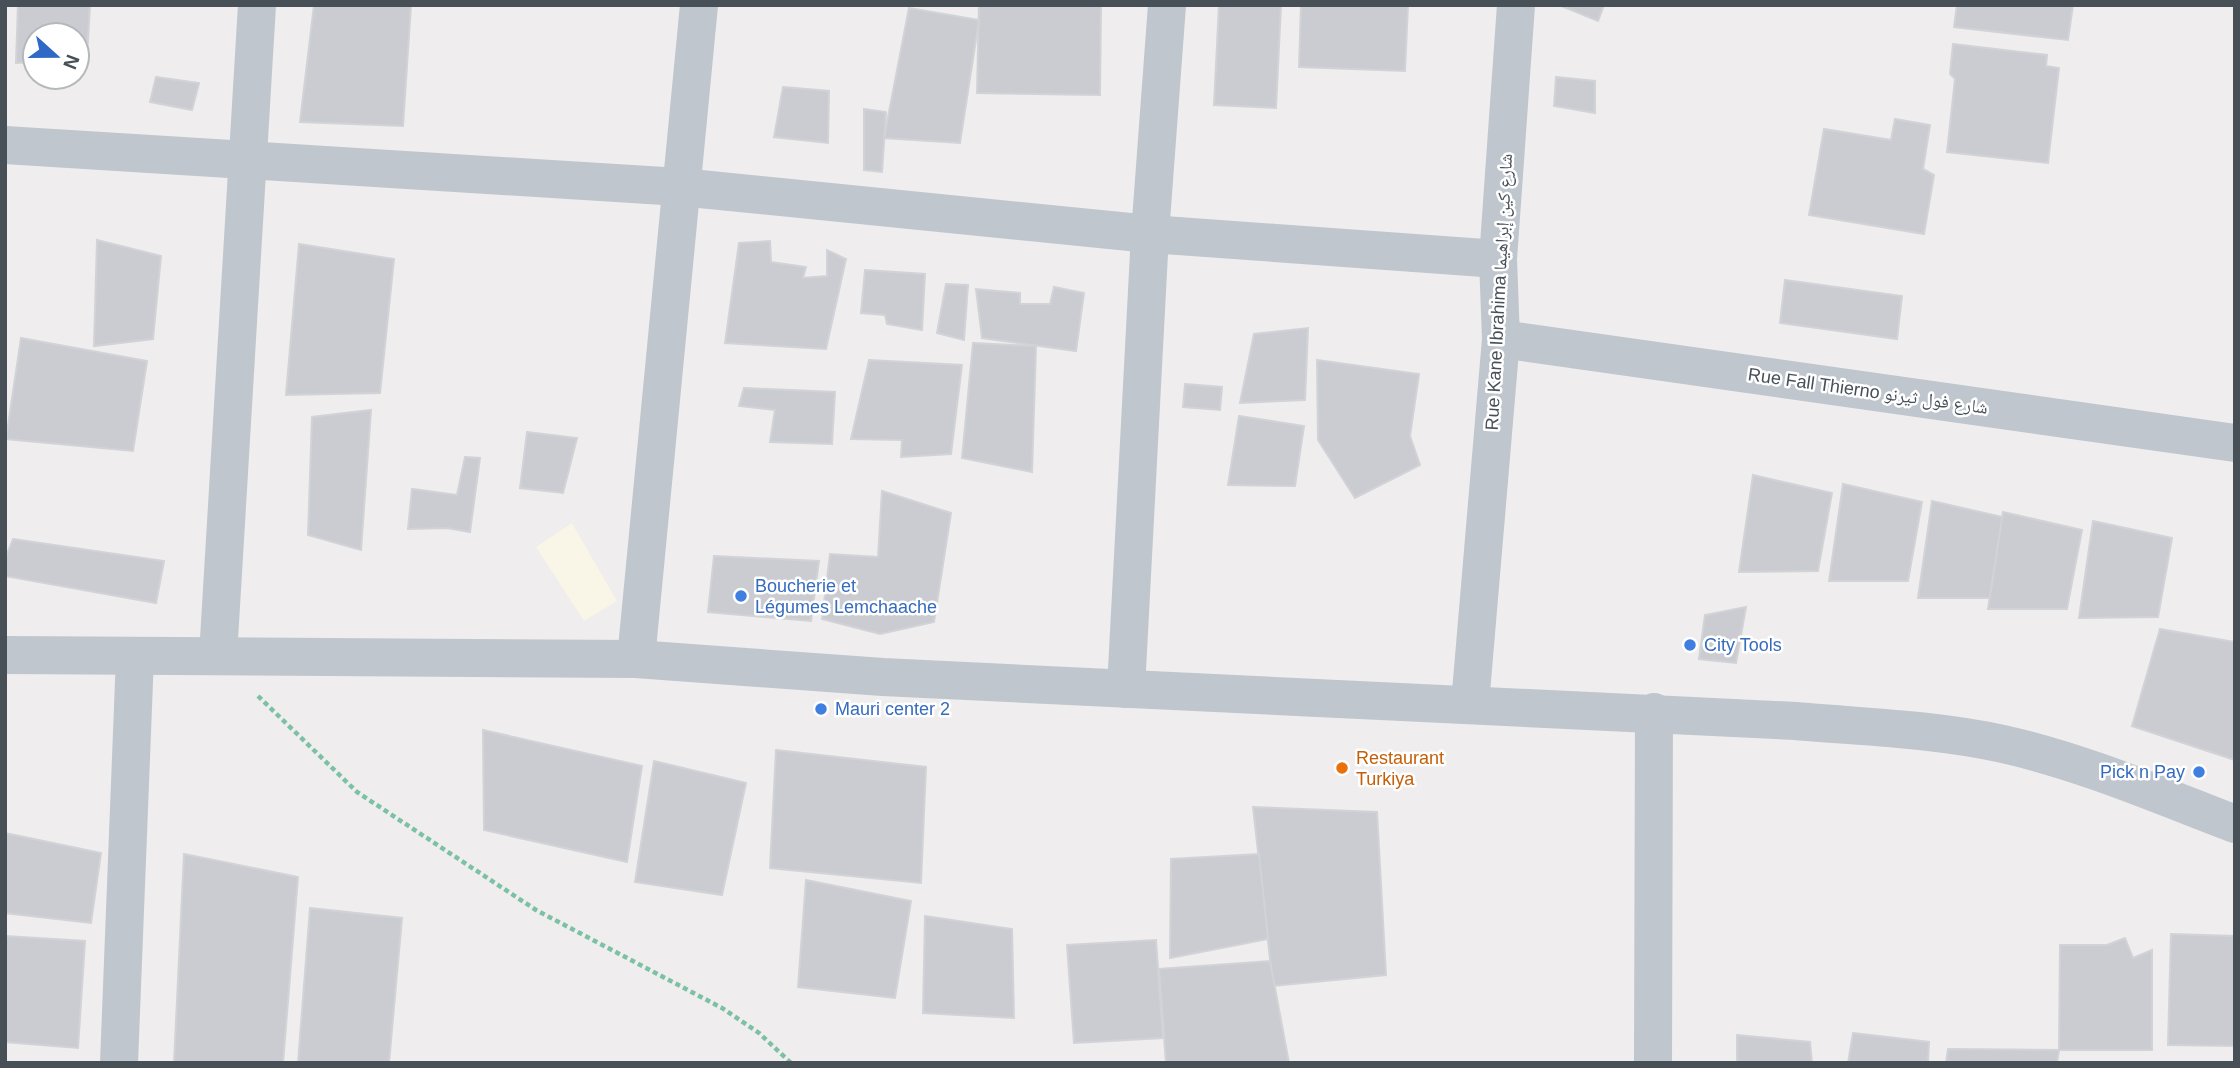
<svg xmlns="http://www.w3.org/2000/svg" width="2240" height="1068" font-family="Arial,'Noto Naskh Arabic',sans-serif">
<style>
.commercial{fill:#f9f5e7}
.building{fill:#caccd1;stroke:#d1d3d7;stroke-width:2}
.lines{fill:none;stroke-linecap:round;stroke-linejoin:round}
.path{stroke:#7cc1a4;stroke-width:4.5;stroke-dasharray:5 3.5;stroke-linecap:butt}
.minor{stroke:#bfc6cd;stroke-width:38}
.shop-dot{fill:#3f7fe0;stroke:#fff;stroke-width:2.5}
.food-dot{fill:#e8710a;stroke:#fff;stroke-width:2.5}
.labels{text-anchor:middle;dominant-baseline:central;stroke-width:5;stroke-linejoin:round;paint-order:stroke}
.street-label{font-size:18px;fill:#474f57;stroke:#fff}
.shop-label{font-size:18px;fill:#366cbe;stroke:#fff;text-anchor:start}
.food-label{font-size:18px;fill:#c56008;stroke:#fff;text-anchor:start}
</style>
<rect width="100%" height="100%" fill="#efeded"/>
<!-- commercial -->
<polygon class="commercial" points="572,523 617,601 584,621 536,547"/>
<!-- building -->
<g class="building">
<polygon points="18,5 90,5 87,57 77,58 77,35 35,35 35,62 16,63"/>
<polygon points="314,5 411,5 403,126 300,122"/>
<polygon points="979,5 1101,5 1100,95 977,93"/>
<polygon points="1219,5 1281,5 1276,108 1214,105"/>
<polygon points="1301,5 1408,5 1405,71 1299,67"/>
<polygon points="1559,5 1604,5 1598,21"/>
<polygon points="1957,5 2073,5 2068,40 1954,27"/>
<polygon points="909,8 979,20 960,143 884,138"/>
<polygon points="1953,44 2047,55 2046,66 2059,68 2048,163 1947,152 1955,79 1950,74"/>
<polygon points="156,77 199,83 192,110 150,102"/>
<polygon points="1556,77 1595,81 1595,113 1554,106"/>
<polygon points="783,87 829,91 828,143 774,137"/>
<polygon points="864,109 886,112 882,172 864,170"/>
<polygon points="1895,119 1930,125 1923,169 1934,175 1924,234 1809,215 1824,129 1891,140"/>
<polygon points="97,240 161,256 153,339 94,346"/>
<polygon points="770,241 771,262 806,267 803,278 827,276 827,250 846,259 826,349 725,343 739,243"/>
<polygon points="299,244 394,259 380,393 286,395"/>
<polygon points="865,270 925,274 922,330 887,324 885,315 861,313"/>
<polygon points="1785,280 1902,296 1897,339 1780,323"/>
<polygon points="946,284 968,285 964,340 937,333"/>
<polygon points="1054,287 1084,293 1076,351 982,338 976,289 1020,293 1020,304 1050,304"/>
<polygon points="1308,328 1305,400 1240,403 1254,334"/>
<polygon points="21,338 147,361 133,451 6,439"/>
<polygon points="973,343 1036,346 1032,472 962,458"/>
<polygon points="869,360 962,365 951,454 901,457 902,440 851,439"/>
<polygon points="1317,360 1419,374 1410,436 1420,465 1355,498 1318,440"/>
<polygon points="1185,384 1222,387 1220,410 1183,407"/>
<polygon points="744,388 835,392 832,444 770,442 775,410 739,406"/>
<polygon points="371,410 361,550 308,535 312,417"/>
<polygon points="1239,416 1304,426 1295,486 1228,485"/>
<polygon points="527,432 577,438 563,493 520,488"/>
<polygon points="465,457 480,458 470,532 447,528 408,529 412,489 457,495"/>
<polygon points="1753,475 1832,493 1818,571 1739,572"/>
<polygon points="1843,484 1922,502 1908,581 1829,581"/>
<polygon points="882,491 951,513 934,622 880,634 822,619 830,554 878,557"/>
<polygon points="1932,501 2011,519 1997,598 1918,598"/>
<polygon points="2003,512 2082,530 2067,609 1988,609"/>
<polygon points="2093,521 2172,538 2158,617 2079,618"/>
<polygon points="13,539 164,561 156,603 5,576 5,559"/>
<polygon points="714,556 819,561 811,621 708,612"/>
<polygon points="1746,607 1736,663 1699,659 1705,615"/>
<polygon points="2160,629 2235,642 2235,760 2132,726"/>
<polygon points="483,730 642,766 627,862 484,830"/>
<polygon points="776,750 926,767 921,883 770,868"/>
<polygon points="654,761 746,783 722,895 635,882"/>
<polygon points="1253,807 1377,812 1386,975 1273,986"/>
<polygon points="5,833 101,853 91,923 5,913"/>
<polygon points="184,854 298,877 283,1063 174,1063"/>
<polygon points="1259,854 1268,939 1170,958 1171,859"/>
<polygon points="806,880 911,901 895,998 798,987"/>
<polygon points="310,908 402,918 389,1063 298,1063"/>
<polygon points="925,916 1012,929 1014,1018 923,1013"/>
<polygon points="2171,934 2235,936 2235,1046 2168,1045"/>
<polygon points="5,936 85,941 78,1048 5,1042"/>
<polygon points="2125,938 2133,958 2152,950 2152,1050 2059,1050 2060,945 2107,945"/>
<polygon points="1156,940 1163,1038 1074,1043 1067,945"/>
<polygon points="1270,961 1289,1063 1166,1063 1159,969"/>
<polygon points="1853,1033 1929,1042 1928,1063 1848,1063"/>
<polygon points="1737,1035 1810,1042 1812,1063 1737,1063"/>
<polygon points="1948,1049 2059,1050 2057,1063 1946,1063"/>
</g>
<g class="lines">
<!-- path -->
<polyline class="path" points="258,696 357,792 536,910 722,1008 759,1033 791,1063"/>
<!-- minor -->
<g class="minor">
<polyline points="5,145 680,187 1150,234 1498,259"/>
<polyline points="1501,339 2235,443"/>
<path d="M5 655 636 659 883 677 1796 721C1864 727 1935 729 2003 744 2083 762 2159 795 2235 824"/>
<polyline points="218,656 257,5"/>
<polyline points="636,659 699,5"/>
<polyline points="1126,689 1150,234 1167,5"/>
<polyline points="1470,704 1501,339 1498,259 1516,5"/>
<polyline points="119,1063 135,656"/>
<polyline points="1653,1063 1654,712"/>
</g>
</g>
<!-- markers -->
<g class="shop-dot">
<circle cx="741" cy="596" r="7"/>
<circle cx="1690" cy="645" r="7"/>
<circle cx="821" cy="709" r="7"/>
<circle cx="2199" cy="772" r="7"/>
</g>
<circle class="food-dot" cx="1342" cy="768" r="7"/>
<g class="labels">
<!-- street labels -->
<g class="street-label">
<text transform="translate(1499 292) rotate(-87)">Rue Kane Ibrahima شارع كين إبراهيما</text>
<text transform="translate(1868 391) rotate(8)">Rue Fall Thierno شارع فول ثيرنو</text>
</g>
<!-- shop labels -->
<g class="shop-label">
<text x="755" y="586">Boucherie et<tspan x="755" dy="21">Légumes Lemchaache</tspan></text>
<text x="1704" y="645">City Tools</text>
<text x="835" y="709">Mauri center 2</text>
<text x="2185" y="772" text-anchor="end">Pick n Pay</text>
</g>
<!-- food labels -->
<g class="food-label">
<text x="1356" y="758">Restaurant<tspan x="1356" dy="21">Turkiya</tspan></text>
</g>
</g>
<!-- border -->
<rect width="2240" height="1068" fill="none" stroke="#474f57" stroke-width="14"/>
<!-- north arrow -->
<g transform="translate(56 56) rotate(111)"><circle r="33" fill="#ffffff" stroke="#b5b9bc" stroke-width="2"/>
<path d="M0-5L12 26L0 18L-12 26Z" fill="#2f68c6"/>
<text y="-10" font-size="19" font-weight="bold" text-anchor="middle" fill="#474f57">N</text>
</g>
</svg>
